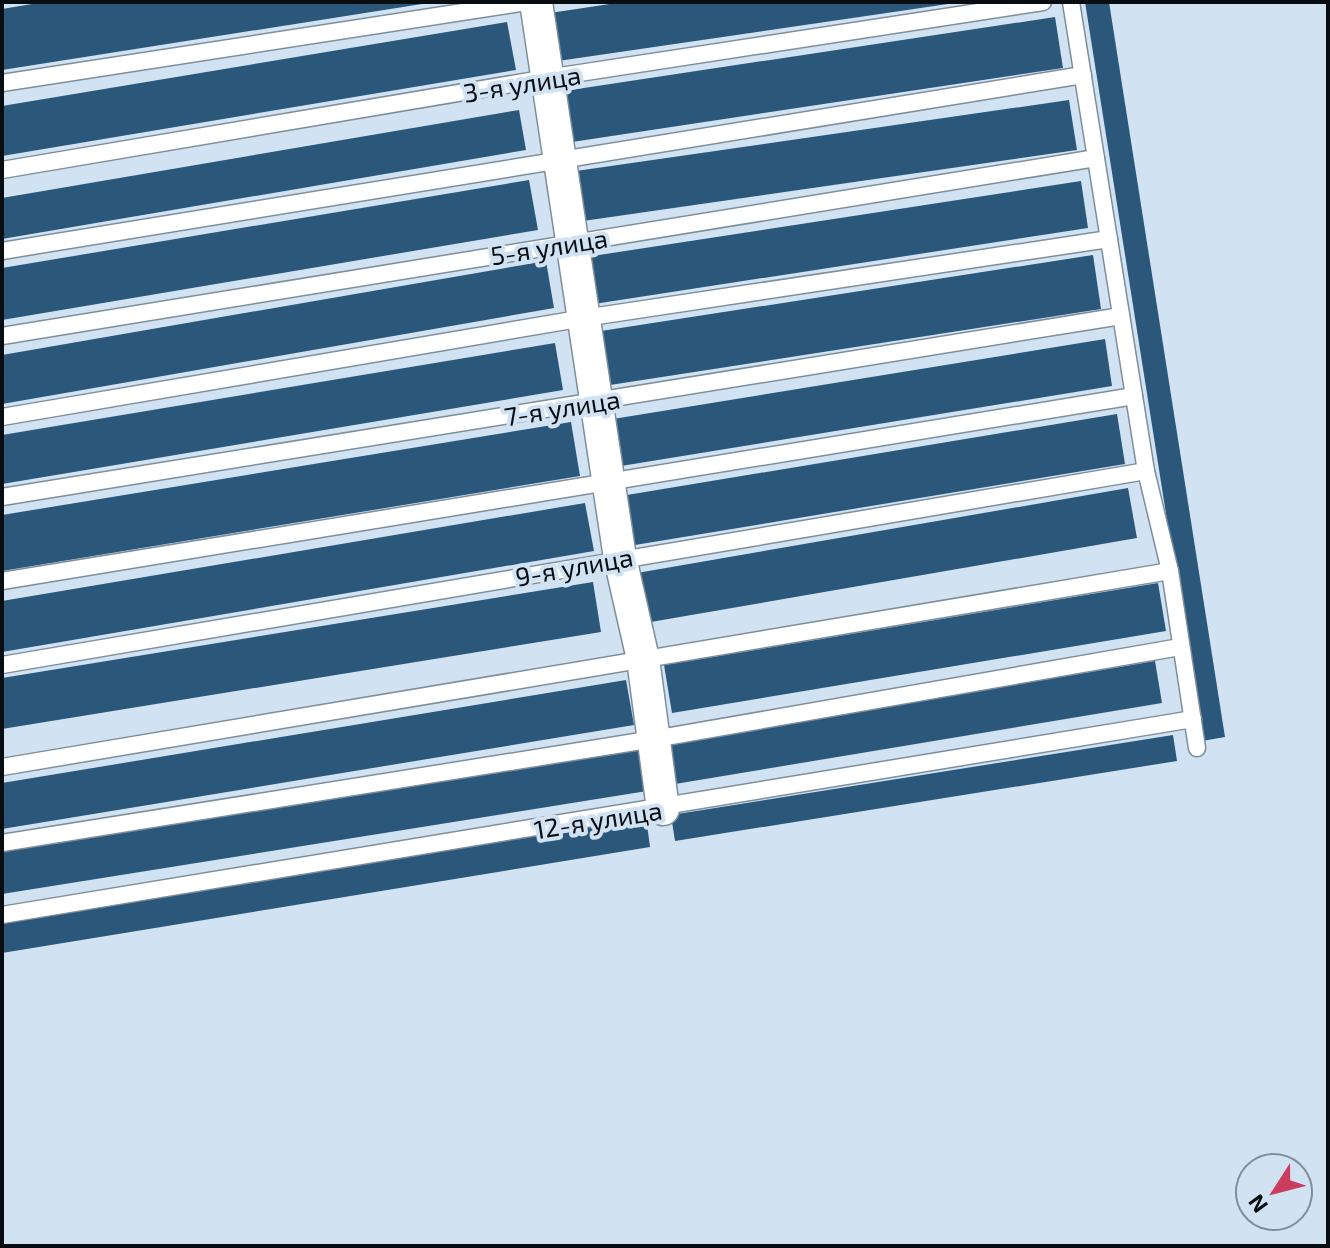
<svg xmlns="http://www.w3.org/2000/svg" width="1330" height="1248" font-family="'Exo 2',sans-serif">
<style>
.building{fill:#2b577a}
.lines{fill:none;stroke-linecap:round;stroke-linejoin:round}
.service-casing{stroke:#7d8e9c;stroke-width:19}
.minor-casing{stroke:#7d8e9c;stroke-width:35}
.service{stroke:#fff;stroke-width:16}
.minor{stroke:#fff;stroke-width:32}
.labels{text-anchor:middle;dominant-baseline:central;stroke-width:8;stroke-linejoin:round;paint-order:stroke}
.street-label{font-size:26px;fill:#080d12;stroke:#d1e3f3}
</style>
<rect width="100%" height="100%" fill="#d1e3f3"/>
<!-- building -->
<g class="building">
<polygon points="44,2 422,2 422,4 2,70 2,9"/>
<polygon points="623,2 948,2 948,4 558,61 550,13"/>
<polygon points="1085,2 1109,2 1225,737 1202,741"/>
<polygon points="1055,17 1063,68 572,142 564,91"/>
<polygon points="507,22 516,70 2,156 2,106"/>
<polygon points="1069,100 1077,150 583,221 576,171"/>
<polygon points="519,110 526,150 2,239 2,198"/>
<polygon points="529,180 538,230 2,320 2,268"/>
<polygon points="1081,181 1088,228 594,304 586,257"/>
<polygon points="1093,255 1101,309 610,385 601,331"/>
<polygon points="546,261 554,308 2,404 2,355"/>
<polygon points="1105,339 1112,386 621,466 613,419"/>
<polygon points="555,343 563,390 2,484 2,435"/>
<polygon points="1117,414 1125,464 635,545 627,495"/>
<polygon points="571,422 580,476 2,571 2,515"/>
<polygon points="1128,488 1137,538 645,623 637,573"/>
<polygon points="585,503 594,551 2,652 2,601"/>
<polygon points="593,582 601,632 2,729 2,678"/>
<polygon points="1158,583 1166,631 672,713 664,665"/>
<polygon points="1155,661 1162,703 669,785 663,744"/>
<polygon points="626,680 634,725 2,829 2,783"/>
<polygon points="1173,735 1177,761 675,841 671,815"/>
<polygon points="641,748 647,791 2,894 2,850"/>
<polygon points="646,817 650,847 2,953 2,923"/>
</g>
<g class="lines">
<defs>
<g id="service">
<polyline points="1071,2 1146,471 1170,571 1197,748"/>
<polyline points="2,83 527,2"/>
<polyline points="2,170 547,78 1043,2"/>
<polyline points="2,251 1083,75"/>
<polyline points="2,336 1096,158"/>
<polyline points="2,417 584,318 1109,239"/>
<polyline points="2,497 1121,316"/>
<polyline points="2,581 1134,396"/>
<polyline points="2,665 1146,471"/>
<polyline points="2,767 1170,571"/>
<polyline points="2,843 654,739 1180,647"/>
<polyline points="2,915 1193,719"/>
</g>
<polyline id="minor" points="536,2 620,558 643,659 663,809"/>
</defs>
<!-- service casing -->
<use href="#service" class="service-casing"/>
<!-- minor casing -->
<use href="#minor" class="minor-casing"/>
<!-- service -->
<use href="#service" class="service"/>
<!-- minor -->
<use href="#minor" class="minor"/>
</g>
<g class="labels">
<!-- street labels -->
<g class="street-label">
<text transform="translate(522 83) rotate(-9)">3-я улица</text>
<text transform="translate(549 246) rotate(-9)">5-я улица</text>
<text transform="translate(562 407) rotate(-9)">7-я улица</text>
<text transform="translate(574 566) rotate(-10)">9-я улица</text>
<text transform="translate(598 819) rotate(-9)">12-я улица</text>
</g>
</g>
<!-- border -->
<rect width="1330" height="1248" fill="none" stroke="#080d12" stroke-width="8"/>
<!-- north arrow -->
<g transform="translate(1274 1192) rotate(234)"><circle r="38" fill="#d1e3f3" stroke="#818d99" stroke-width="2"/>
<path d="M0-6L14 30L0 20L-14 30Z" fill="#cb3c5d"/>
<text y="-12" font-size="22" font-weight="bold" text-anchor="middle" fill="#080d12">N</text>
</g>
</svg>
